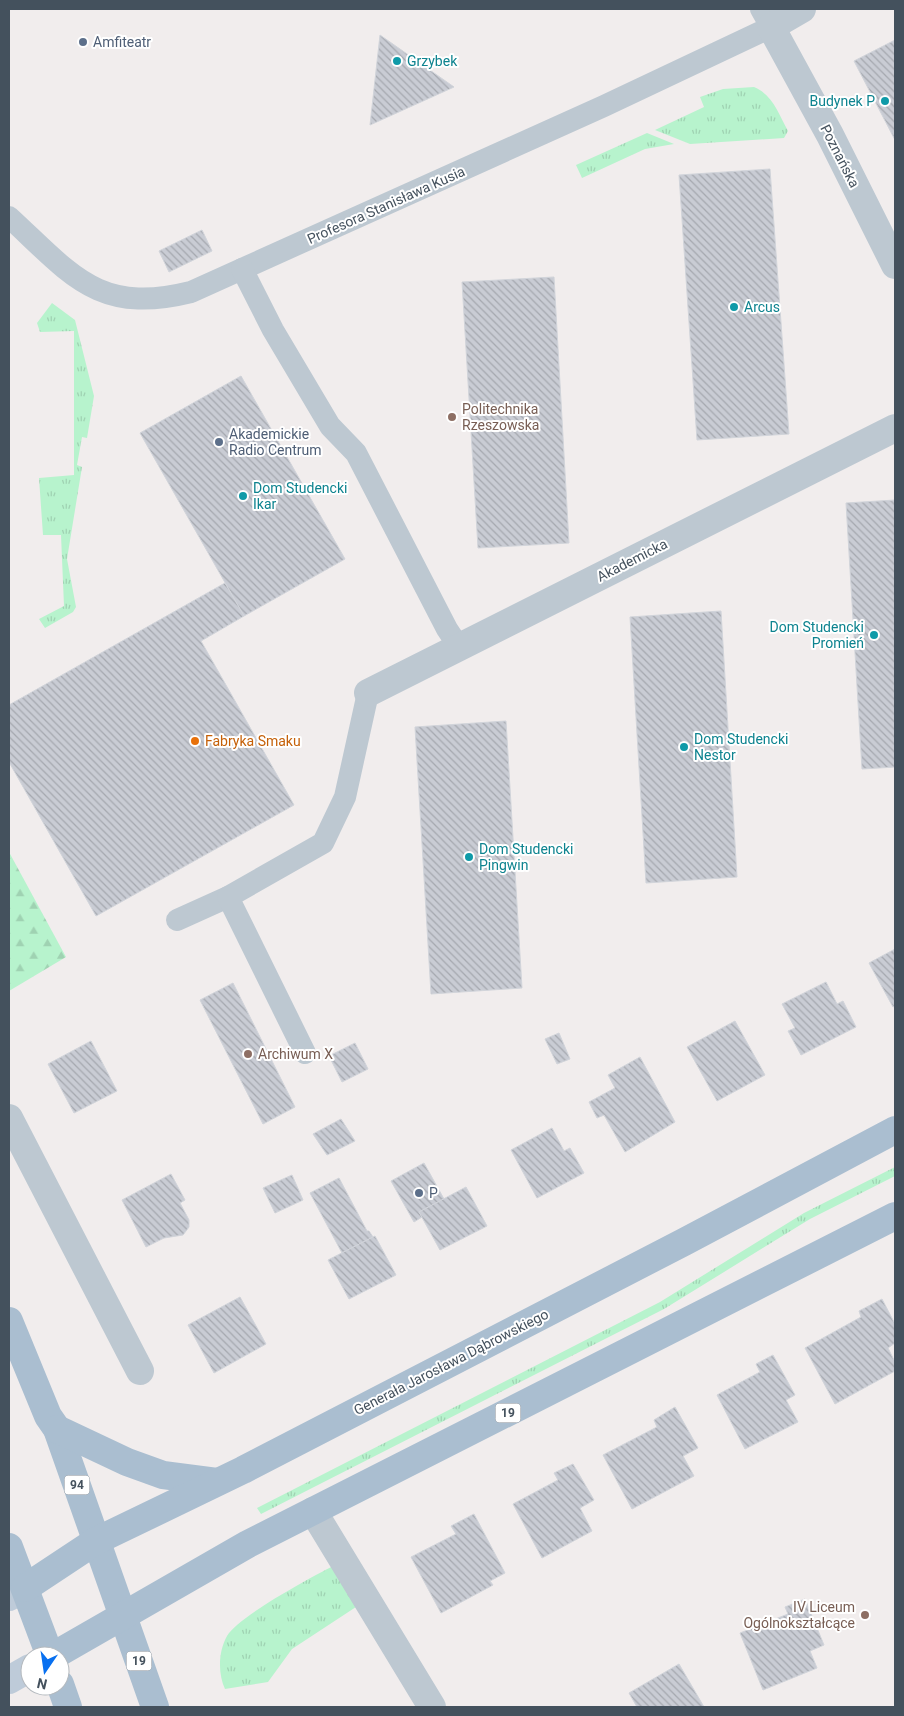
<svg xmlns="http://www.w3.org/2000/svg" width="904" height="1716" font-family="Roboto,sans-serif">
<style>
.grass{fill:url(#grass-tufts)}
.forest{fill:url(#forest-firs)}
.building{fill:url(#building-back-hatch);stroke:#d1d4da}
.lines{fill:none;stroke-linecap:round;stroke-linejoin:round}
.service{stroke:#bdc8d1;stroke-width:22}
.minor{stroke:#bdc8d1;stroke-width:28}
.secondary{stroke:#becbd9;stroke-width:28}
.primary{stroke:#aabed0;stroke-width:28}
.service-dot{fill:#5c6f8a;stroke:#fff;stroke-width:2}
.culture-dot{fill:#0f9aa8;stroke:#fff;stroke-width:2}
.education-dot{fill:#8d6e63;stroke:#fff;stroke-width:2}
.food-dot{fill:#e8710a;stroke:#fff;stroke-width:2}
.labels{text-anchor:middle;dominant-baseline:central;stroke-width:4;stroke-linejoin:round;paint-order:stroke}
.shield{fill:#fff;stroke:#7c858e;stroke-width:1}
.shield-label{font-size:12px;font-weight:bold;fill:#44515d}
.service-label{font-size:14px;fill:#4e5e75;stroke:#fff;text-anchor:start}
.culture-label{font-size:14px;fill:#0d838f;stroke:#fff;text-anchor:start}
.street-label{font-size:14px;fill:#44515d;stroke:#fff}
.education-label{font-size:14px;fill:#785e54;stroke:#fff;text-anchor:start}
.food-label{font-size:14px;fill:#c56008;stroke:#fff;text-anchor:start}
</style>
<defs>
<pattern id="grass-tufts" width="24" height="20" patternUnits="userSpaceOnUse" patternTransform="scale(1.25)"><rect width="24" height="20" fill="#b7f3cd"/><path d="M3 7l-1-3M5 7V3M7 7l1-3M15 17l-1-3M17 17v-4M19 17l1-3" fill="none" stroke="#9fd2b2"/></pattern>
<pattern id="forest-firs" width="22" height="20" patternUnits="userSpaceOnUse" patternTransform="scale(1.25)"><rect width="22" height="20" fill="#b7f3cd"/><path d="M5 1l3.5 6h-7zM16 11l3.5 6h-7z" fill="#9fd2b2"/></pattern>
<pattern id="building-back-hatch" width="6" height="6" patternUnits="userSpaceOnUse" patternTransform="scale(1.25)"><rect width="6" height="6" fill="#c9ccd4"/><path d="M-1 5l2 2M0 0l6 6M5-1l2 2" fill="none" stroke="#a5a8af"/></pattern>
</defs>
<rect width="100%" height="100%" fill="#f1eded"/>
<!-- grass -->
<g class="grass">
<path d="M754 87C773 95 778 113 788 131L784 138 690 144 655 130 704 107 700 97 723 89Z"/>
<polygon points="647,133 674,144 645,149 582,178 576,165"/>
<polygon points="52,303 75,320 94,396 87,438 82,437 77,465 82,467 67,559 76,607 73,612 45,628 39,619 64,606 61,535 43,535 39,478 74,475 74,331 40,332 37,323"/>
<polygon points="895,1167 895,1176 810,1219 664,1309 261,1514 257,1508 660,1302 804,1213"/>
<path d="M333 1566 359 1605 292 1649 268 1682 225 1689C218 1674 218 1652 227 1636 239 1616 310 1578 333 1566Z"/>
</g>
<!-- forest -->
<polygon class="forest" points="9,852 66,957 9,991"/>
<!-- building -->
<g class="building">
<polygon points="380,35 454,87 370,125"/>
<polygon points="895,40 895,140 854,61"/>
<polygon points="770,169 789,434 697,440 679,175"/>
<polygon points="202,230 212,251 169,272 159,251"/>
<polygon points="554,277 569,543 478,548 462,282"/>
<polygon points="241,376 345,559 244,616 140,433"/>
<polygon points="895,500 895,767 862,769 846,503"/>
<polygon points="225,583 244,616 201,641 294,805 96,916 9,762 9,705"/>
<polygon points="721,611 737,877 646,883 630,617"/>
<polygon points="506,721 522,988 431,994 415,727"/>
<polygon points="895,949 895,1006 893,1007 869,963"/>
<polygon points="826,982 837,1004 843,1001 856,1027 801,1055 788,1031 795,1028 782,1004"/>
<polygon points="233,983 295,1107 263,1124 200,1000"/>
<polygon points="735,1021 765,1075 717,1101 687,1047"/>
<polygon points="559,1033 570,1059 557,1064 545,1039"/>
<polygon points="91,1041 117,1091 74,1113 48,1064"/>
<polygon points="355,1043 368,1069 342,1082 329,1056"/>
<polygon points="640,1057 675,1122 625,1152 604,1115 597,1118 589,1102 615,1088 608,1075"/>
<polygon points="341,1119 355,1141 327,1155 313,1134"/>
<polygon points="552,1128 564,1151 570,1148 584,1173 537,1198 511,1150"/>
<polygon points="424,1163 444,1199 419,1212 422,1217 414,1222 391,1181"/>
<polygon points="171,1174 185,1200 180,1203 189,1220 189,1227 183,1235 164,1238 146,1247 122,1200"/>
<polygon points="292,1175 303,1200 275,1213 263,1188"/>
<polygon points="339,1178 367,1231 369,1231 373,1237 342,1253 310,1193"/>
<polygon points="466,1187 487,1226 440,1250 419,1212"/>
<polygon points="375,1236 396,1275 349,1299 328,1260"/>
<polygon points="240,1297 266,1344 214,1373 188,1325"/>
<polygon points="882,1299 895,1324 895,1343 888,1348 895,1362 895,1371 835,1404 805,1348 861,1317 859,1311"/>
<polygon points="773,1355 795,1395 786,1400 798,1422 745,1449 717,1395 760,1372 756,1364"/>
<polygon points="675,1407 698,1448 683,1456 694,1476 632,1509 603,1455 657,1427 654,1420"/>
<polygon points="573,1464 594,1500 580,1508 592,1531 542,1558 513,1504 558,1480 554,1473"/>
<polygon points="474,1514 505,1573 490,1581 493,1585 441,1613 411,1557 456,1534 451,1526"/>
<polygon points="805,1599 824,1645 810,1651 817,1668 763,1690 740,1633 788,1614 785,1607"/>
<polygon points="679,1664 704,1707 637,1707 629,1693"/>
</g>
<g class="lines">
<!-- service -->
<g class="service">
<path d="M9 217C72 275 98 315 191 292L604 106 771 27 761 9"/>
<polyline points="242,269 273,330 330,426 356,453 447,629 459,647"/>
<polyline points="177,920 228,897"/>
<polyline points="305,1053 228,897 323,843 345,797 368,693"/>
</g>
<!-- minor -->
<g class="minor">
<polyline points="802,9 771,27 830,135 895,265"/>
<polyline points="368,693 895,428"/>
<polyline points="9,1118 140,1371"/>
<polyline points="313,1511 432,1707"/>
</g>
<!-- secondary -->
<g class="secondary">
<polyline points="9,1597 25,1588"/>
<polyline points="9,1680 30,1668"/>
</g>
<!-- primary -->
<g class="primary">
<polyline points="9,1321 48,1416 57,1429 155,1707"/>
<polyline points="57,1429 127,1462 163,1475 217,1482"/>
<polyline points="9,1547 50,1656"/>
<polyline points="25,1588 96,1541 243,1470 684,1242 895,1130"/>
<polyline points="53,1656 248,1544 895,1216"/>
<polyline points="60,1684 68,1707"/>
</g>
</g>
<!-- markers -->
<g class="service-dot">
<circle cx="83" cy="42" r="5"/>
<circle cx="219" cy="442" r="5"/>
<circle cx="419" cy="1193" r="5"/>
</g>
<g class="culture-dot">
<circle cx="397" cy="61" r="5"/>
<circle cx="885" cy="101" r="5"/>
<circle cx="734" cy="307" r="5"/>
<circle cx="243" cy="496" r="5"/>
<circle cx="874" cy="635" r="5"/>
<circle cx="684" cy="747" r="5"/>
<circle cx="469" cy="857" r="5"/>
</g>
<g class="education-dot">
<circle cx="452" cy="417" r="5"/>
<circle cx="248" cy="1054" r="5"/>
<circle cx="865" cy="1615" r="5"/>
</g>
<circle class="food-dot" cx="195" cy="741" r="5"/>
<g class="labels">
<!-- shield labels -->
<g class="shield">
<rect x="495.5" y="1403.5" width="25" height="19" rx="4"/>
<rect x="64.5" y="1475.5" width="25" height="19" rx="4"/>
<rect x="126.5" y="1651.5" width="25" height="19" rx="4"/>
</g>
<g class="shield-label">
<text x="508" y="1413">19</text>
<text x="77" y="1485">94</text>
<text x="139" y="1661">19</text>
</g>
<!-- service labels -->
<g class="service-label">
<text x="93" y="42">Amfiteatr</text>
<text x="229" y="434">Akademickie<tspan x="229" dy="16">Radio Centrum</tspan></text>
<text x="429" y="1193">P</text>
</g>
<!-- culture labels -->
<g class="culture-label">
<text x="407" y="61">Grzybek</text>
<text x="875" y="101" text-anchor="end">Budynek P</text>
<text x="744" y="307">Arcus</text>
<text x="253" y="488">Dom Studencki<tspan x="253" dy="16">Ikar</tspan></text>
<text x="864" y="627" text-anchor="end">Dom Studencki<tspan x="864" dy="16">Promień</tspan></text>
<text x="694" y="739">Dom Studencki<tspan x="694" dy="16">Nestor</tspan></text>
<text x="479" y="849">Dom Studencki<tspan x="479" dy="16">Pingwin</tspan></text>
</g>
<!-- street labels -->
<g class="street-label">
<text transform="translate(840 156) rotate(63)">Poznańska</text>
<text transform="translate(386 205) rotate(-24)">Profesora Stanisława Kusia</text>
<text transform="translate(632 560) rotate(-27)">Akademicka</text>
<text transform="translate(451 1362) rotate(-27)">Generała Jarosława Dąbrowskiego</text>
</g>
<!-- education labels -->
<g class="education-label">
<text x="462" y="409">Politechnika<tspan x="462" dy="16">Rzeszowska</tspan></text>
<text x="258" y="1054">Archiwum X</text>
<text x="855" y="1607" text-anchor="end">IV Liceum<tspan x="855" dy="16">Ogólnokształcące</tspan></text>
</g>
<!-- food labels -->
<g class="food-label">
<text x="205" y="741">Fabryka Smaku</text>
</g>
</g>
<!-- border -->
<rect width="904" height="1716" fill="none" stroke="#44515d" stroke-width="20"/>
<!-- north arrow -->
<g transform="translate(45 1671) rotate(193)"><circle r="24" fill="#ffffff" stroke="#b4b9be"/>
<path d="M0-4L9 19L0 12L-9 19Z" fill="#0870f0"/>
<text y="-8" font-size="14" font-weight="bold" text-anchor="middle" fill="#44515d">N</text>
</g>
</svg>
